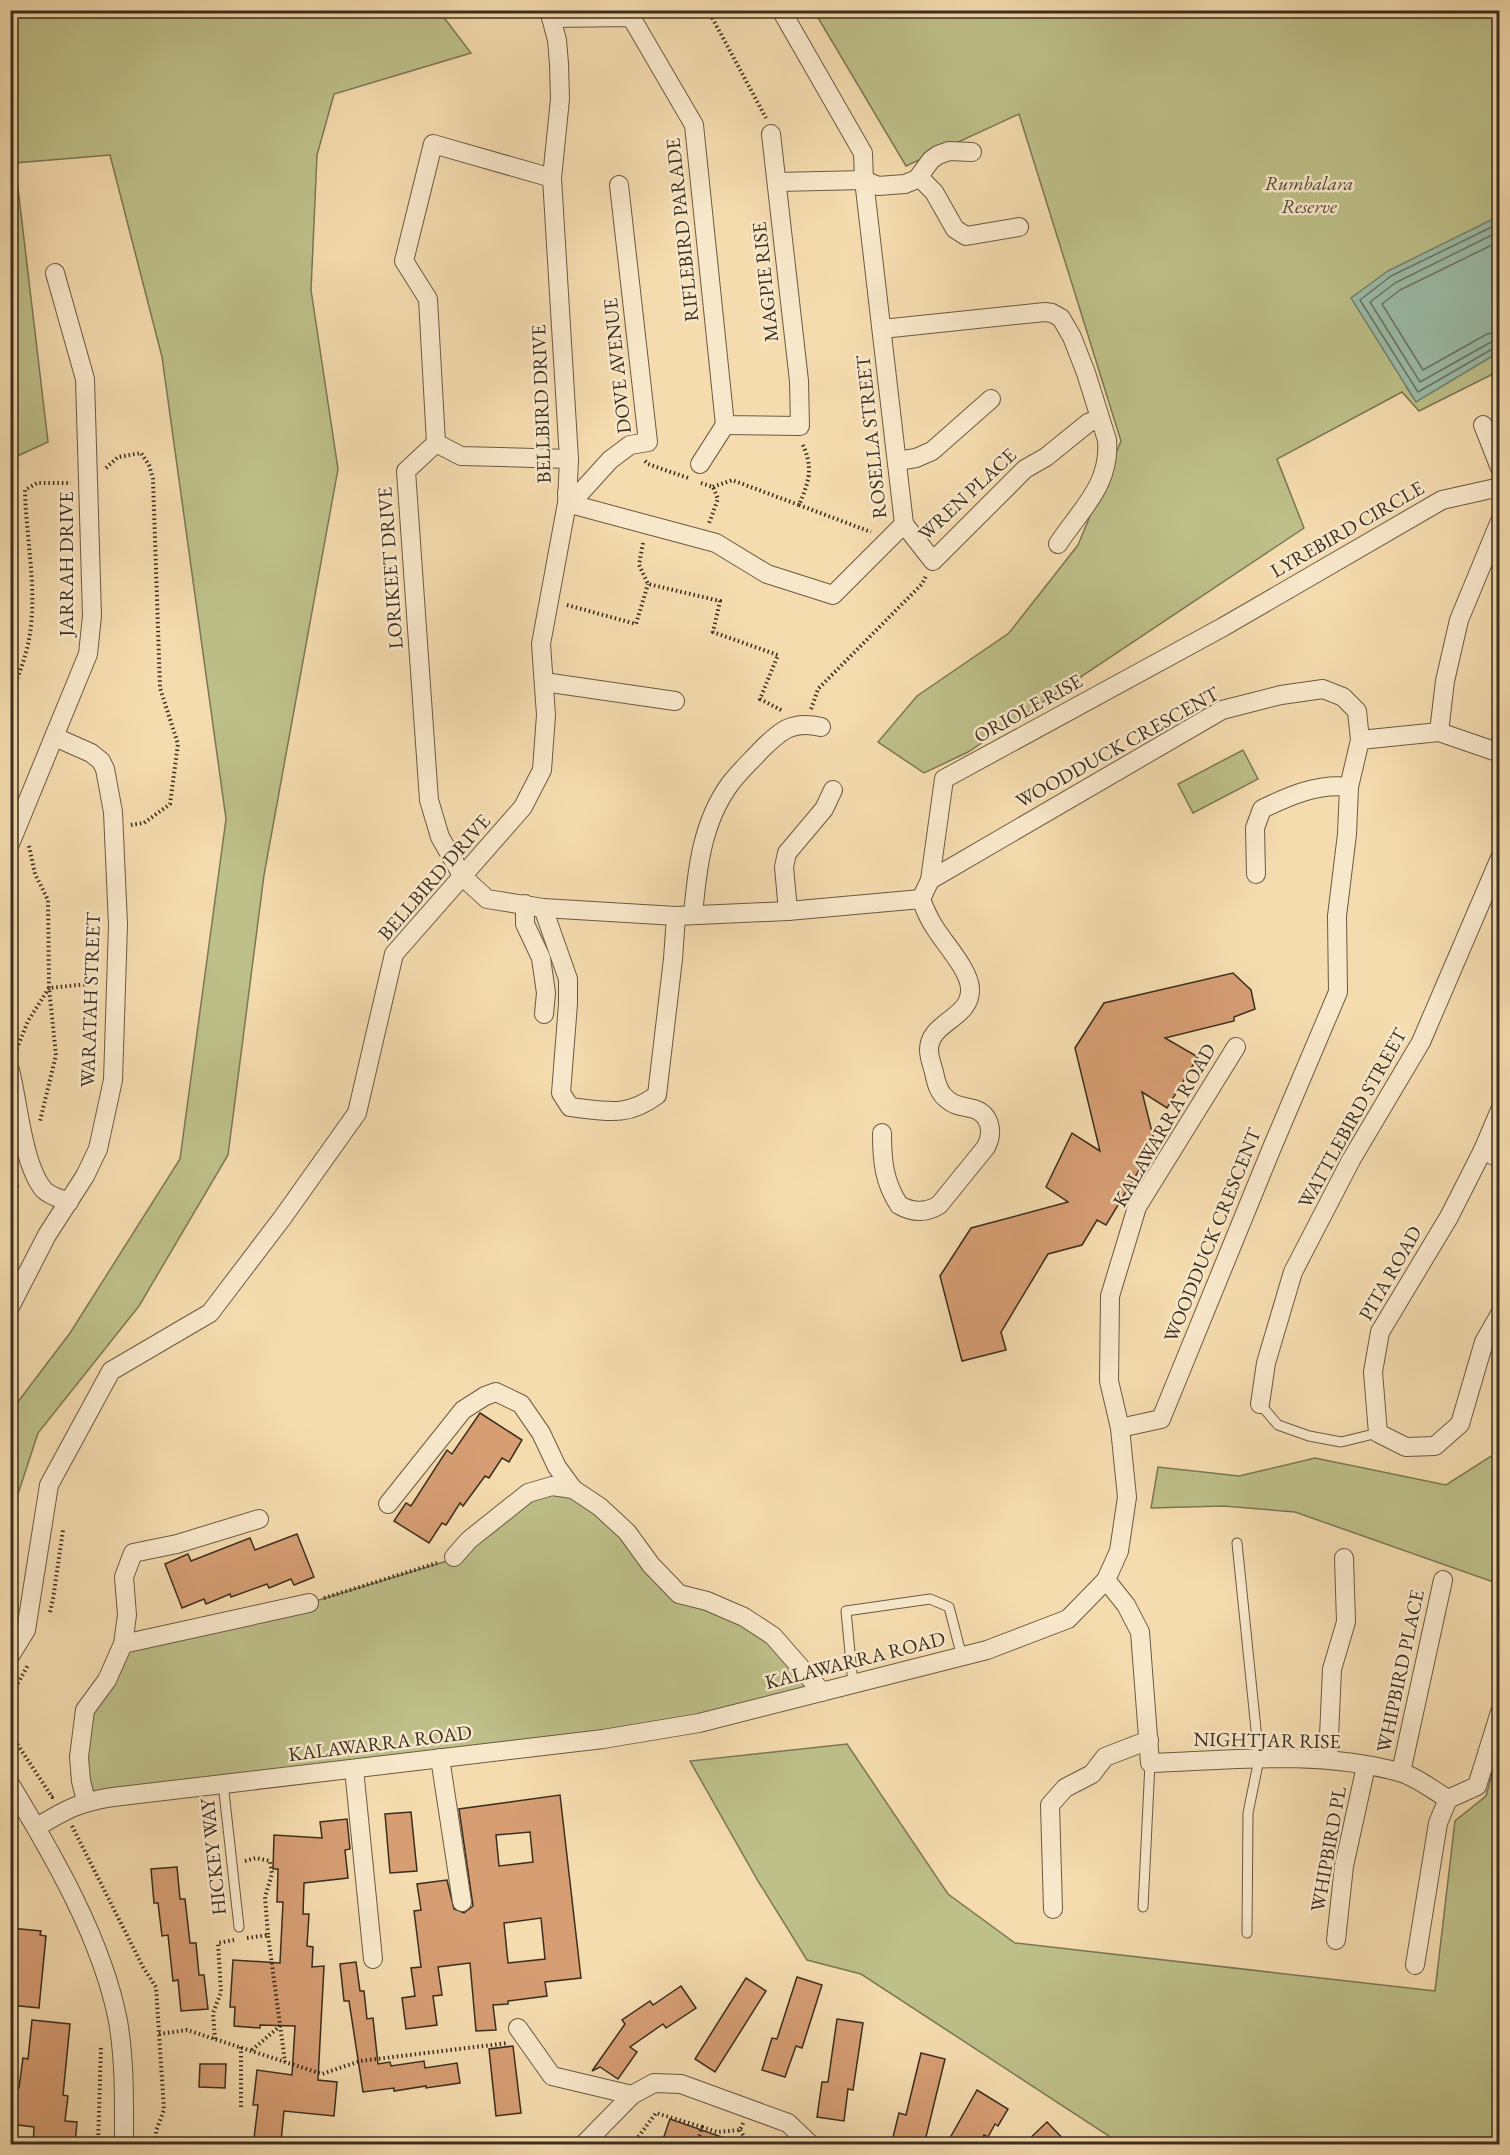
<svg xmlns="http://www.w3.org/2000/svg" width="1510" height="2155" font-family="'EB Garamond',serif">
<style>
.green{fill:#bec089;stroke:#7c7754;stroke-width:1.5}
.water{fill:#9cbca9;stroke:#758372;stroke-width:1.5}
.lines{fill:none;stroke-linecap:round;stroke-linejoin:round}
.shore{stroke:#6c7564;stroke-width:1.5}
.building{fill:#d79e74;stroke:#3b2e1f;stroke-width:1.5;fill-rule:evenodd}
.service-casing{stroke:#6a5a43;stroke-width:11}
.minor-casing{stroke:#6a5a43;stroke-width:20}
.path{stroke:#3b2e1f;stroke-width:4;stroke-dasharray:1.5 3;stroke-linecap:butt}
.service{stroke:#f8e8cb;stroke-width:9}
.minor{stroke:#f8e8cb;stroke-width:18}
.labels{text-anchor:middle;dominant-baseline:central;stroke-width:5;stroke-linejoin:round;paint-order:stroke}
.park-label{font-size:20px;font-style:italic;fill:#554b34;stroke:#f8e8cb}
.street-label{font-size:20px;fill:#3b2e1f;stroke:#f8e8cb}
</style>
<rect width="100%" height="100%" fill="#f5dcaf"/>
<filter id="stains"><feTurbulence type="fractalNoise" baseFrequency=".00333" numOctaves="4"/><feColorMatrix values="0 0 0 0 .2 0 0 0 0 .09 0 0 0 0 .02 0 0 0 .5 -.17"/></filter>
<radialGradient id="worn" r=".72"><stop offset=".6" stop-color="#630" stop-opacity="0"/><stop offset="1" stop-color="#630" stop-opacity=".3"/></radialGradient>
<!-- green -->
<g class="green">
<polygon points="10,11 439,11 471,53 334,94 317,155 311,290 338,469 264,875 228,1155 139,1306 38,1433 15,1503 11,1504 11,1411 70,1333 180,1159 226,819 162,357 110,155 15,163 48,442 11,459"/>
<polygon points="814,11 1499,11 1499,239 1406,387 1416,401 1499,352 1499,371 1419,411 1402,392 1277,459 1304,528 968,752 924,773 878,742 917,696 1009,633 1078,545 1121,441 1019,114 906,166"/>
<polygon points="1243,750 1258,779 1193,813 1178,784"/>
<polygon points="1499,1451 1499,1584 1295,1512 1224,1506 1151,1508 1158,1467 1239,1476 1315,1458 1446,1485"/>
<polygon points="573,1489 679,1594 744,1617 822,1692 699,1723 86,1801 85,1710 123,1644 309,1603 460,1557 528,1493"/>
<polygon points="847,1744 948,1894 1015,1943 1435,1991 1455,1821 1486,1796 1499,1747 1499,2144 1121,2144 861,1974 807,1960 758,1881 690,1761"/>
</g>
<!-- water -->
<polygon class="water" points="1499,216 1499,352 1416,402 1351,298 1388,271"/>
<g class="lines">
<!-- shore -->
<g class="shore">
<polyline points="1500,223 1391,276 1360,300 1418,392 1494,348 1500,348"/>
<polyline points="1500,231 1395,283 1370,302 1420,382 1491,342 1500,340"/>
<polyline points="1500,241 1400,290 1382,304 1423,370 1487,334 1500,331"/>
</g>
</g>
<!-- building -->
<g class="building">
<polygon points="1233,973 1251,990 1255,1009 1234,1017 1234,1021 1165,1038 1198,1057 1167,1108 1142,1092 1155,1144 1106,1225 1097,1220 1082,1245 1048,1254 1001,1332 1006,1350 962,1361 940,1276 971,1228 1068,1202 1046,1187 1072,1133 1100,1151 1075,1048 1104,1003"/>
<polygon points="480,1413 522,1440 509,1462 502,1458 489,1478 485,1476 463,1506 460,1503 446,1525 442,1523 429,1543 394,1521 406,1503 411,1506 447,1450 452,1454"/>
<polygon points="297,1534 314,1577 294,1585 291,1579 269,1588 267,1584 231,1597 230,1594 206,1604 204,1599 182,1608 165,1564 188,1554 191,1561 250,1538 255,1550"/>
<path d="M560 1795 581 1978 545 1982 547 1996 508 2001V2004L493 2005 496 2030 476 2031 470 1963 438 1967 442 1995 433 1996 437 2025 406 2029 402 1998 415 1996 411 1968 421 1967 414 1911 421 1910 417 1884 447 1880 454 1909 464 1913 473 1906 459 1809ZM530 1832 533 1862 499 1866 496 1835ZM541 1918 545 1959 508 1963 504 1923Z"/>
<polygon points="411,1812 417,1871 390,1873 385,1814"/>
<polygon points="347,1819 350,1849 345,1850 348,1878 304,1883 303,1914 309,1914 307,1946 313,1947 312,1967 324,1966 318,2080 337,2082 334,2116 284,2111 281,2141 254,2138 258,2105 253,2105 257,2070 292,2075 295,2026 260,2025 260,2028 234,2026 235,2007 230,2007 233,1960 280,1963 283,1902 277,1902 278,1869 273,1869 274,1835 322,1838 320,1822"/>
<polygon points="177,1867 180,1899 185,1899 190,1943 196,1943 199,1975 204,1975 208,2009 181,2011 178,1980 173,1981 168,1935 162,1936 158,1903 154,1903 151,1869"/>
<polygon points="10,1928 41,1931 40,1935 46,1936 39,2008 10,2005"/>
<polygon points="356,1962 360,1991 364,1991 367,2019 373,2018 378,2064 390,2062 391,2066 424,2061 425,2068 457,2063 460,2083 426,2088 426,2086 394,2091 394,2088 363,2092 349,2001 344,2001 340,1964"/>
<polygon points="797,1977 822,1985 802,2048 796,2046 785,2077 762,2070 772,2038 777,2039"/>
<polygon points="746,1978 766,1991 715,2072 695,2059"/>
<polygon points="681,1986 696,2008 666,2028 663,2024 630,2047 637,2052 618,2079 600,2067 592,2071 625,2024 622,2020 650,2001 653,2005"/>
<polygon points="837,2019 863,2023 853,2090 848,2089 844,2121 817,2117 822,2082 828,2082"/>
<polygon points="32,2020 70,2024 63,2095 68,2096 65,2121 77,2122 75,2145 33,2145 34,2127 10,2124 10,2087 19,2088 23,2058 28,2059"/>
<polygon points="513,2046 521,2113 496,2116 489,2049"/>
<polygon points="921,2053 945,2059 924,2145 891,2145 899,2113 906,2115"/>
<polygon points="200,2064 226,2064 225,2088 199,2087"/>
<polygon points="977,2090 1008,2109 998,2126 995,2124 988,2137 984,2135 979,2145 946,2145"/>
<polygon points="670,2119 736,2142 736,2145 661,2145"/>
<polygon points="1047,2122 1069,2145 1023,2145"/>
</g>
<g class="lines">
<defs>
<g id="service">
<polyline points="1260,1404 1278,1425 1309,1436 1341,1442 1378,1433"/>
<polyline points="1237,1543 1259,1759 1248,1813 1247,1933"/>
<polyline points="853,1684 846,1611 930,1599 949,1607 962,1657"/>
<polyline points="223,1783 239,1927"/>
<polyline points="1143,1907 1150,1763"/>
</g>
<g id="minor">
<polyline points="551,18 631,17 694,125 725,425 800,426 799,381 771,134"/>
<polyline points="919,177 934,192 955,229 966,236 1019,227"/>
<polyline points="552,178 433,144 404,261 428,299 436,443 406,471 429,800 440,837 463,877 487,899 543,908 676,916 788,911 921,899"/>
<polyline points="777,182 864,180 878,186 905,184 917,179 931,160 938,155 949,151 972,152"/>
<path d="M882 329 1045 312 1052 313 1061 318 1072 337 1086 373 1107 440C1111 485 1080 510 1058 544"/>
<polyline points="1483,425 1500,468"/>
<polyline points="436,443 461,456 569,459"/>
<polyline points="897,461 916,458 932,451 991,399"/>
<polyline points="700,464 725,425"/>
<polyline points="567,493 572,495 581,492 610,460 630,445 648,442 619,185"/>
<polyline points="567,503 716,543 767,574 833,595 904,524 864,180 863,153 781,10"/>
<polyline points="904,524 933,561 1025,469 1046,457 1088,423 1099,419"/>
<polyline points="544,682 675,701"/>
<polyline points="1439,732 1445,681 1459,620 1500,521"/>
<polyline points="1360,740 1439,732 1500,753"/>
<polyline points="10,844 88,654 92,616 85,379 55,273"/>
<path d="M1256 874 1255 828 1262 809C1289 796 1318 783 1349 787"/>
<polyline points="930,880 944,779 1223,627 1442,500 1500,487"/>
<polyline points="921,899 930,880 1222,710 1281,695 1323,689 1343,697 1357,711 1360,740 1349,787 1347,834 1337,916 1338,992 1271,1150 1161,1419 1120,1428"/>
<polyline points="525,904 525,924 541,958 546,993 544,1014"/>
<path d="M543 908 568 979V1004L561 1093 570 1107C606 1111 626 1118 657 1095L673 959 676 916"/>
<polyline points="788,911 784,867 787,853 824,809 833,790"/>
<path d="M693 915C697 870 702 822 730 784 739 772 751 761 761 750 780 731 792 720 821 727"/>
<path d="M10 1070C18 1101 23 1166 44 1190 50 1196 61 1199 69 1202"/>
<polyline points="1500,1110 1483,1150 1449,1217 1380,1332 1373,1372 1378,1433 1406,1447 1435,1446 1460,1424 1484,1342 1500,1314"/>
<path d="M882 1133C882 1161 884 1182 899 1205 913 1213 926 1213 939 1205L986 1147C994 1132 990 1114 974 1109 964 1106 956 1107 948 1100 939 1094 936 1083 934 1072 932 1065 929 1057 929 1050 929 1021 972 1019 970 988 969 970 945 944 935 928 929 919 925 910 921 899"/>
<polyline points="1483,1150 1500,1159"/>
<polyline points="10,1307 47,1235 85,1176 98,1149 113,1080 118,925 113,812 105,769 101,761 91,753 55,737"/>
<polyline points="1260,1404 1266,1363 1293,1272 1351,1160 1421,1042 1500,858"/>
<polyline points="388,1504 463,1410 485,1396 496,1392 521,1404 541,1433 557,1467 573,1489"/>
<polyline points="454,1557 469,1540 528,1493 552,1486 573,1489 600,1507 627,1532 651,1565 679,1594 707,1601 744,1617 773,1636 822,1692"/>
<path d="M1106 1580 1126 1605 1140 1632 1150 1763C1232 1760 1318 1750 1399 1772 1415 1776 1433 1790 1448 1799"/>
<polyline points="123,1644 309,1603"/>
<polyline points="10,1656 26,1630 49,1485 111,1371 210,1313 283,1217 357,1113 394,954 523,807 542,770 546,715 541,644 567,503 569,459 552,178 560,99 559,64 557,40 549,10"/>
<polyline points="440,1758 462,1902"/>
<polyline points="1328,1759 1332,1669 1346,1622 1344,1558"/>
<polyline points="354,1769 373,1959"/>
<polyline points="1401,1772 1443,1580"/>
<path d="M10 1784C53 1855 102 1939 118 2021 125 2062 124 2103 124 2144"/>
<polyline points="86,1801 81,1781 79,1757 85,1710 107,1680 123,1644 127,1615 124,1577 133,1553 177,1544 259,1519"/>
<path d="M37 1827C65 1810 79 1802 113 1797L603 1739 699 1723 987 1650 1068 1619 1106 1580 1119 1551 1127 1497 1120 1428 1109 1381 1110 1296 1137 1207 1236 1047"/>
<polyline points="1053,1909 1050,1805 1065,1788 1092,1774 1105,1757 1149,1740"/>
<polyline points="1336,1940 1344,1866 1366,1766"/>
<polyline points="1415,1965 1438,1823 1448,1799 1477,1786 1500,1712"/>
<polyline points="518,2028 552,2076 632,2095 654,2083 681,2084 788,2123 810,2144"/>
<polyline points="584,2144 632,2095"/>
</g>
</defs>
<!-- service casing -->
<use href="#service" class="service-casing"/>
<!-- minor casing -->
<use href="#minor" class="minor-casing"/>
<!-- path -->
<g class="path">
<polyline points="708,10 766,118"/>
<polyline points="645,461 648,464 688,478"/>
<polyline points="106,468 118,457 141,453 149,465 153,479 160,688 178,744 170,804 144,823 130,825"/>
<polyline points="701,483 713,487 718,499 709,523"/>
<path d="M713 487 732 480 799 505C809 481 814 468 802 443"/>
<polyline points="799,505 871,532"/>
<polyline points="643,543 639,565 648,584 720,601 713,632 778,655 760,699 783,711"/>
<polyline points="567,605 636,624 648,584"/>
<path d="M10 695C19 675 27 655 30 633 37 586 26 538 25 490L37 483H71"/>
<polyline points="811,709 818,689 922,584 926,576"/>
<polyline points="29,846 35,874 48,900 49,988 99,983"/>
<polyline points="15,1053 28,1021 49,988 56,1055 40,1121"/>
<polyline points="10,1191 19,1184"/>
<polyline points="324,1598 437,1563"/>
<polyline points="50,1612 53,1599 63,1530"/>
<polyline points="10,1727 13,1692 28,1665"/>
<polyline points="10,1733 52,1797 54,1796"/>
<polyline points="72,1826 143,1967 156,1987 164,2110 156,2131 156,2144"/>
<polyline points="245,1861 256,1858 270,1861 272,1874 265,1897 268,1935"/>
<polyline points="247,1938 268,1935 285,2062"/>
<polyline points="159,2034 187,2030 322,2074 360,2061 508,2043"/>
<polyline points="215,2039 213,2013 221,1992 218,1943 234,1940"/>
<polyline points="241,2047 241,2109"/>
<polyline points="252,2050 280,2026"/>
<polyline points="702,2127 717,2132 740,2130 743,2123"/>
<polyline points="740,2130 749,2144"/>
<polyline points="98,2144 101,2046"/>
<polyline points="633,2144 656,2113 702,2127 697,2144"/>
</g>
<!-- service -->
<use href="#service" class="service"/>
<!-- minor -->
<use href="#minor" class="minor"/>
</g>
<g class="labels">
<!-- park labels -->
<g class="park-label">
<text x="1309" y="183">Rumbalara<tspan x="1309" dy="23">Reserve</tspan></text>
</g>
<!-- street labels -->
<g class="street-label">
<text transform="translate(682 230) rotate(-96)">RIFLEBIRD PARADE</text>
<text transform="translate(765 282) rotate(-96)">MAGPIE RISE</text>
<text transform="translate(617 366) rotate(-96)">DOVE AVENUE</text>
<text transform="translate(541 404) rotate(-92)">BELLBIRD DRIVE</text>
<text transform="translate(871 437) rotate(-96)">ROSELLA STREET</text>
<text transform="translate(967 494) rotate(-43)">WREN PLACE</text>
<text transform="translate(1347 529) rotate(-30)">LYREBIRD CIRCLE</text>
<text transform="translate(66 564) rotate(-90)">JARRAH DRIVE</text>
<text transform="translate(390 568) rotate(-94)">LORIKEET DRIVE</text>
<text transform="translate(1028 708) rotate(-29)">ORIOLE RISE</text>
<text transform="translate(1117 747) rotate(-29)">WOODDUCK CRESCENT</text>
<text transform="translate(434 877) rotate(-49)">BELLBIRD DRIVE</text>
<text transform="translate(90 1000) rotate(-88)">WARATAH STREET</text>
<text transform="translate(1352 1118) rotate(-61)">WATTLEBIRD STREET</text>
<text transform="translate(1164 1125) rotate(-60)">KALAWARRA ROAD</text>
<text transform="translate(1212 1235) rotate(-68)">WOODDUCK CRESCENT</text>
<text transform="translate(1390 1273) rotate(-60)">PITA ROAD</text>
<text transform="translate(855 1660) rotate(-14)">KALAWARRA ROAD</text>
<text transform="translate(1400 1671) rotate(-78)">WHIPBIRD PLACE</text>
<text transform="translate(1267 1740) rotate(1)">NIGHTJAR RISE</text>
<text transform="translate(380 1743) rotate(-7)">KALAWARRA ROAD</text>
<text transform="translate(1328 1849) rotate(-80)">WHIPBIRD PL</text>
<text transform="translate(213 1857) rotate(-96)">HICKEY WAY</text>
</g>
</g>
<!-- margin -->
<rect width="1510" height="2155" fill="none" stroke="#f5dcaf" stroke-width="36"/>
<rect x="12" y="12" width="1486" height="2131" fill="none" stroke="#3b2e1f" stroke-width="3"/>
<rect x="18" y="18" width="1474" height="2119" fill="none" stroke="#3b2e1f" stroke-width="1.5"/>
<rect width="100%" height="100%" filter="url(#stains)"/>
<rect width="100%" height="100%" fill="url(#worn)"/>
</svg>
